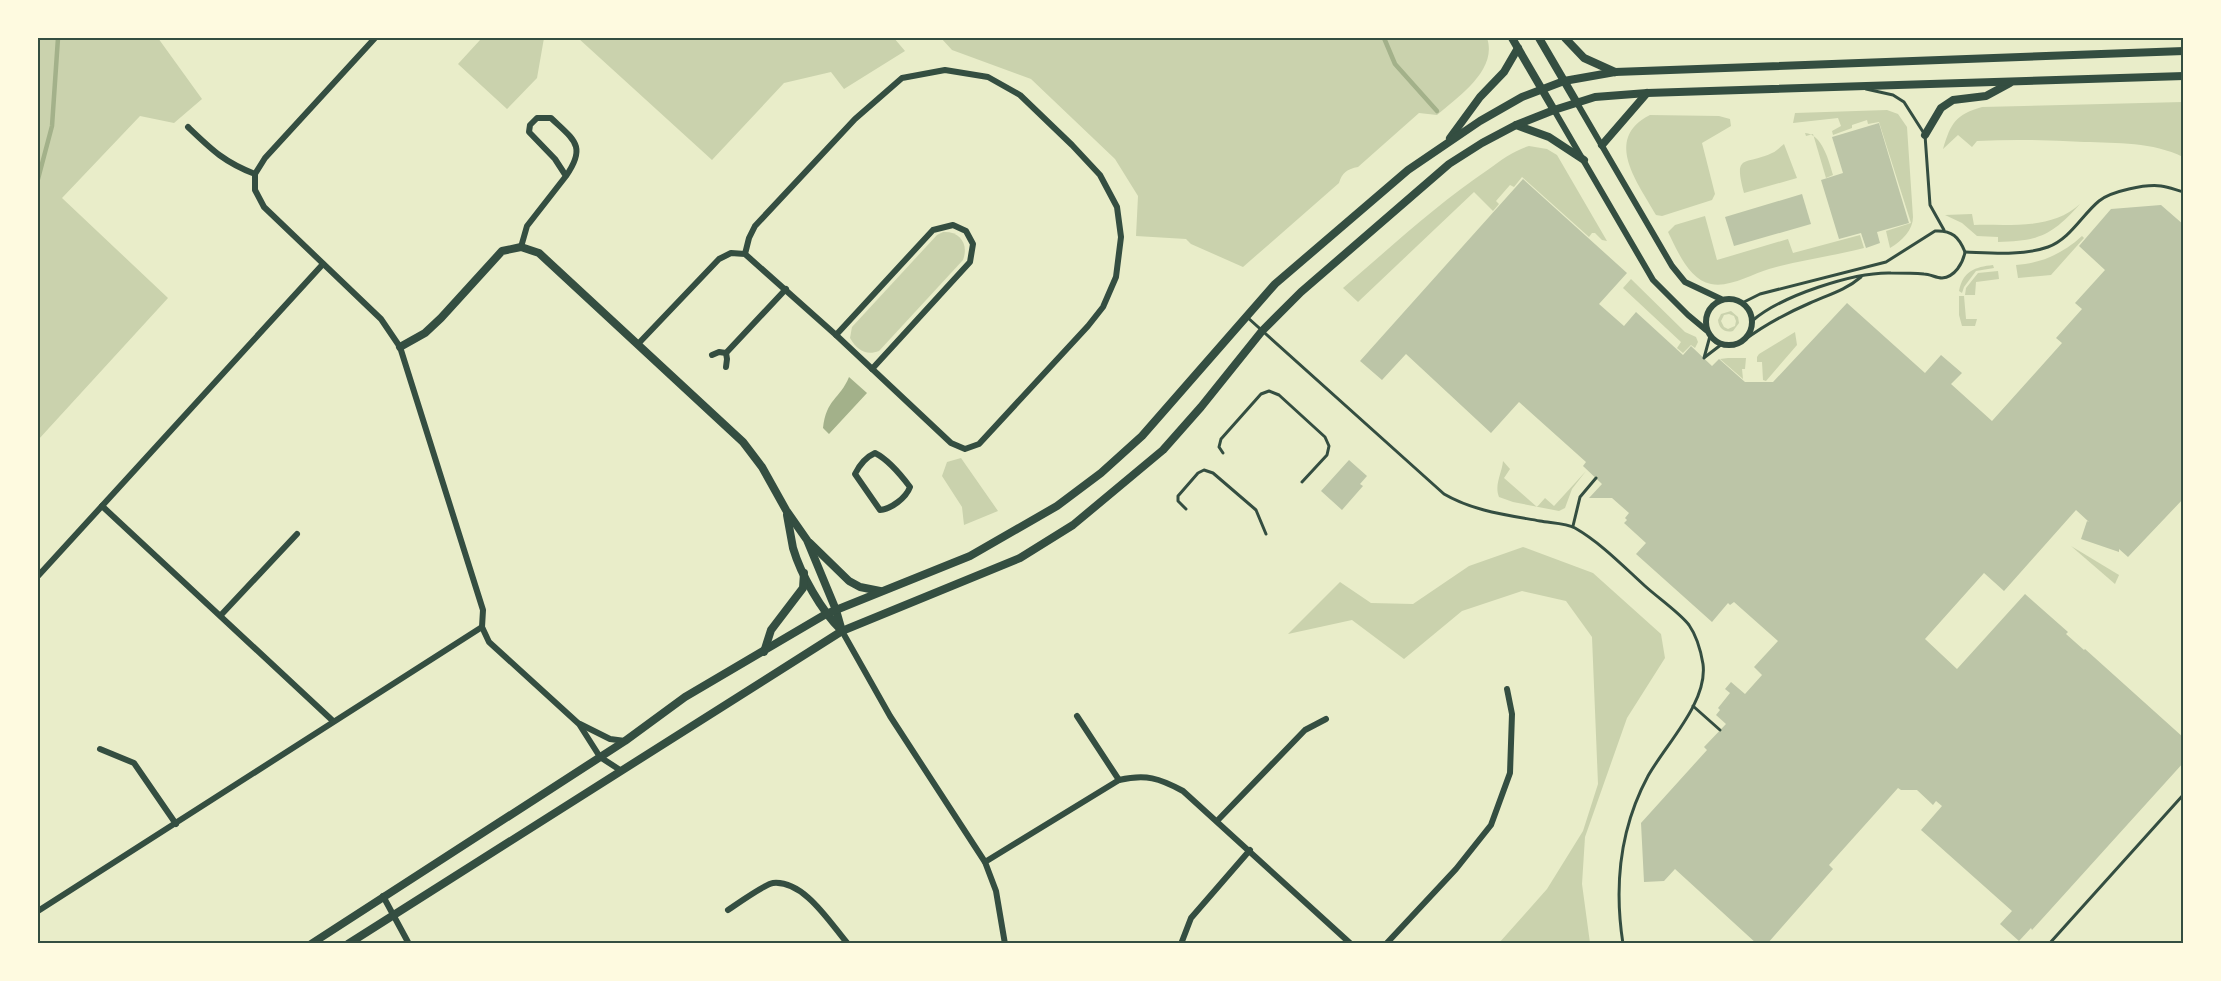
<svg xmlns="http://www.w3.org/2000/svg" width="2221" height="981" font-family="'Archivo Narrow',sans-serif">
<style>
.green{fill:#cad2ad;fill-rule:evenodd}
.water{fill:#a3b18a}
.lines{fill:none;stroke-linecap:round;stroke-linejoin:round}
.stream{stroke:#a3b18a;stroke-width:4.5}
.building{fill:#bcc5a7}
.service{stroke:#344e41;stroke-width:3}
.minor{stroke:#344e41;stroke-width:6}
.tertiary{stroke:#344e41;stroke-width:8}
.secondary{stroke:#344e41;stroke-width:8}
.neatline{fill:none;stroke:#344e41;stroke-width:2}
</style>
<rect width="100%" height="100%" fill="#e9edc9"/>
<!-- green -->
<g class="green">
<polygon points="38,38 158,38 202,99 174,123 140,116 62,198 168,298 38,440"/>
<polygon points="480,38 544,38 537,78 507,109 458,64 480,40"/>
<polygon points="578,38 894,38 905,51 844,89 831,72 784,83 712,160"/>
<path d="M941 38H1487C1498 70 1458 97 1437 115L1419 113 1358 167C1347 169 1342 173 1339 183L1243 267 1191 244 1186 239 1136 236 1138 196 1115 159 1031 79 952 50Z"/>
<path d="M2183 102V157C2153 142 2117 143 2084 142 2048 140 2013 139 1977 141L1972 147 1958 135 1943 149C1951 123 1955 115 1982 107Z"/>
<path d="M1887 110 1898 114 1907 127 1913 217C1913 230 1902 241 1890 248L1886 231 1911 223 1879 122 1868 124 1867 120 1852 125V128L1833 135 1832 131 1841 126 1838 118 1793 123 1795 113Z"/>
<path d="M1650 115 1719 116 1730 119 1731 126 1702 143 1715 194 1712 200 1662 216 1656 215C1639 184 1602 139 1650 115Z"/>
<path d="M1805 133C1822 134 1829 161 1833 175L1826 178 1813 134 1806 136Z"/>
<path d="M1784 144 1797 178 1744 193C1733 152 1745 166 1772 153 1777 151 1780 147 1784 144Z"/>
<path d="M1529 146 1547 149 1557 155 1607 241 1602 240 1595 233H1592L1589 237 1522 177 1514 187 1510 185 1496 201 1499 204 1493 211 1474 192 1358 302 1343 288C1391 247 1437 204 1489 169 1501 160 1515 150 1529 146Z"/>
<path d="M2080 204C2052 235 2040 241 1998 242V237L1977 236 1962 223 1945 215 1972 214 1974 225C2010 224 2052 230 2080 204Z"/>
<path d="M1705 216 1717 260 1788 239 1793 253 1860 235 1864 248C1833 256 1800 260 1769 269 1752 274 1729 288 1711 284 1689 280 1677 250 1668 232L1675 225Z"/>
<path d="M943 232C960 231 969 244 963 260L879 351C866 356 857 350 850 338L852 327 937 235Z"/>
<path d="M2082 236 2084 238 2051 275 2018 278 2016 265C2042 263 2062 254 2082 236Z"/>
<path d="M1993 265 1994 268 1976 271 1964 287 1962 293 1959 291C1963 271 1975 267 1993 265Z"/>
<polygon points="1998,271 1999,279 1976,282 1975,295 1965,295 1966,288 1978,273"/>
<polygon points="1631,279 1685,332 1696,337 1698,342 1695,348 1691,345 1683,353 1677,348 1681,342 1623,288"/>
<polygon points="1959,296 1964,296 1966,319 1977,319 1975,326 1962,326 1959,315"/>
<path d="M1731 311 1738 317 1739 323 1733 331C1725 333 1719 329 1718 320L1721 314ZM1729 314 1734 316 1736 321 1735 326 1728 329 1724 327 1721 321 1724 315Z"/>
<polygon points="1795,332 1797,345 1766,381 1763,380 1762,362 1757,362 1757,357 1759,354"/>
<polygon points="1728,358 1746,358 1745,369 1742,369 1743,379 1720,359"/>
<polygon points="961,458 998,511 964,525 962,507 942,476 947,462"/>
<path d="M1503 461 1510 469 1504 478 1537 507 1545 498 1554 506 1586 471 1572 489 1565 508 1559 511 1513 502 1499 497C1494 485 1502 473 1503 461Z"/>
<polygon points="2071,546 2119,575 2115,584"/>
<polygon points="1523,547 1593,573 1661,634 1665,658 1627,718 1585,837 1582,884 1590,943 1499,943 1547,889 1583,831 1598,784 1592,637 1566,601 1522,591 1462,611 1404,659 1352,620 1288,634 1340,582 1371,603 1413,604 1469,566"/>
</g>
<!-- water -->
<path class="water" d="M849 377 867 393 829 434 823 428C826 399 840 399 849 377Z"/>
<g class="lines">
<!-- stream -->
<g class="stream">
<polyline points="1384,38 1395,64 1437,111"/>
<polyline points="38,179 52,126 58,38"/>
</g>
</g>
<!-- building -->
<g class="building">
<polygon points="1879,123 1909,223 1877,232 1880,243 1866,248 1861,233 1839,239 1821,180 1843,173 1832,137"/>
<polygon points="1523,179 1627,273 1599,304 1624,326 1636,312 1683,355 1691,346 1712,366 1719,359 1745,382 1773,382 1847,303 1925,373 1941,355 1962,373 1951,384 1992,421 2062,343 2056,338 2082,309 2075,303 2105,270 2079,246 2111,209 2161,205 2184,225 2184,498 2128,557 2119,549 2119,552 2081,539 2087,521 2089,522 2076,510 2004,591 1984,573 1925,639 1957,669 2025,594 2068,632 2066,634 2084,650 2085,649 2184,738 2184,762 2032,930 2031,928 2019,941 2000,924 2012,911 1921,830 1942,806 1936,801 1933,805 1917,790 1901,790 1898,788 1829,865 1833,869 1767,944 1757,944 1675,869 1664,881 1644,882 1641,823 1707,750 1704,747 1726,724 1716,715 1720,710 1718,708 1730,693 1725,689 1731,682 1745,694 1762,675 1754,667 1778,641 1734,602 1730,605 1728,603 1712,622 1636,554 1646,543 1624,523 1627,520 1625,518 1629,513 1612,498 1589,498 1602,484 1583,466 1586,462 1519,402 1491,433 1406,354 1382,380 1360,361"/>
<polygon points="1802,194 1811,224 1734,246 1725,217"/>
<polygon points="1349,460 1367,476 1360,484 1363,486 1342,510 1321,491"/>
</g>
<g class="lines">
<!-- service -->
<g class="service">
<polyline points="1866,89 1893,95 1904,102 1925,135 1930,205 1944,230"/>
<path d="M1965 252C1992 253 2022 256 2048 247 2070 239 2082 215 2099 201 2111 191 2146 184 2161 186 2169 187 2176 190 2184 192"/>
<path d="M1742 303 1760 294 1886 262 1935 231C1952 230 1959 237 1965 252 1963 263 1955 277 1942 278 1936 278 1930 274 1924 274 1913 273 1902 273 1891 273 1853 272 1781 296 1752 321"/>
<path d="M1247 317 1444 494C1473 511 1507 515 1540 521 1551 523 1566 523 1575 528 1601 543 1623 566 1645 586 1657 597 1680 613 1689 625 1696 635 1701 652 1703 664 1708 702 1666 744 1648 776 1620 828 1614 886 1623 944"/>
<path d="M1743 341C1763 326 1787 313 1810 303 1828 295 1846 290 1861 277"/>
<polyline points="1705,357 1722,344"/>
<polyline points="1704,358 1710,336"/>
<polyline points="1223,453 1219,447 1221,439 1261,394 1269,391 1279,395 1325,437 1329,446 1327,455 1302,482"/>
<polyline points="1186,509 1178,501 1178,496 1198,473 1204,470 1213,473 1256,510 1266,534"/>
<polyline points="1573,526 1580,497 1596,478"/>
<polyline points="1693,706 1720,730"/>
<polyline points="2049,944 2184,794"/>
</g>
<!-- minor -->
<g class="minor">
<polyline points="1577,103 1672,266 1685,282 1721,299"/>
<polyline points="1554,110 1653,280 1688,315 1706,330"/>
<path d="M188 127C212 150 224 162 255 174V190L264 207 381 319 400 347 483 610 482 627 489 642 579 724 600 757 620 770"/>
<polyline points="255,174 265,158 375,38"/>
<path d="M521 247 527 226 566 176 555 159 529 132 530 125 537 118H551C574 140 587 146 566 176"/>
<circle cx="1729" cy="322" r="23"/>
<polyline points="836,335 933,230 953,225 966,231 973,244 970,262 872,369"/>
<polyline points="638,344 719,259 731,253 745,254 749,238 755,226 855,119 902,78 945,70 988,77 1020,95 1072,145 1100,175 1117,207 1121,237 1116,277 1103,307 1088,326 979,444 965,449 951,443 836,335 745,254"/>
<polyline points="726,353 786,289"/>
<polyline points="712,355 719,352 726,353 727,359 726,367"/>
<path d="M875 453C889 460 901 475 910 487 906 498 891 509 880 510L855 474C859 466 866 457 875 453Z"/>
<polyline points="102,506 333,721"/>
<polyline points="38,576 323,264"/>
<polyline points="221,615 297,534"/>
<polyline points="842,631 890,716 985,862 996,891 1005,944"/>
<polyline points="1077,716 1119,780"/>
<polyline points="580,724 610,739 625,741"/>
<polyline points="100,749 134,763 176,824"/>
<polyline points="1217,821 1305,730 1326,719"/>
<path d="M985 862 1119 780C1146 774 1159 778 1183 791L1351 944"/>
<polyline points="383,896 409,944"/>
<path d="M728 910C737 904 765 884 773 883 804 880 830 923 848 944"/>
<polyline points="38,911 482,627"/>
<polyline points="1181,944 1191,918 1250,850"/>
<polyline points="1386,944 1456,869 1491,825 1510,773 1512,714 1507,689"/>
</g>
<!-- tertiary -->
<g class="tertiary">
<polyline points="1512,38 1554,110"/>
<polyline points="1539,38 1577,103"/>
<polyline points="400,347 425,333 441,318 502,251 521,247 539,253 743,442 762,467 786,510 807,540 836,610 842,631"/>
<path d="M787 515C789 526 791 537 793 548 801 575 821 610 841 630"/>
<polyline points="810,543 849,581 860,587 880,591"/>
<polyline points="764,652 771,630 803,588 804,573"/>
</g>
<!-- secondary -->
<g class="secondary">
<polyline points="1565,38 1584,58 1615,72"/>
<polyline points="1516,125 1549,137 1584,160"/>
<polyline points="1925,135 1941,108 1953,100 1986,96 2010,83"/>
<polyline points="1450,138 1480,97 1504,72 1518,48"/>
<polyline points="1602,145 1647,93"/>
<polyline points="311,944 625,741 685,697 826,614 970,556 1057,506 1101,473 1142,436 1275,284 1408,170 1480,121 1522,97 1564,81 1615,72 2184,51"/>
<polyline points="348,944 842,631 1020,558 1073,525 1163,450 1201,407 1262,331 1301,292 1449,164 1482,143 1516,125 1554,110 1595,97 1647,93 2184,76"/>
</g>
</g>
<!-- border -->
<rect width="2221" height="981" fill="none" stroke="#fefae0" stroke-width="78"/>
<rect x="39" y="39" width="2143" height="903" class="neatline"/>
</svg>
